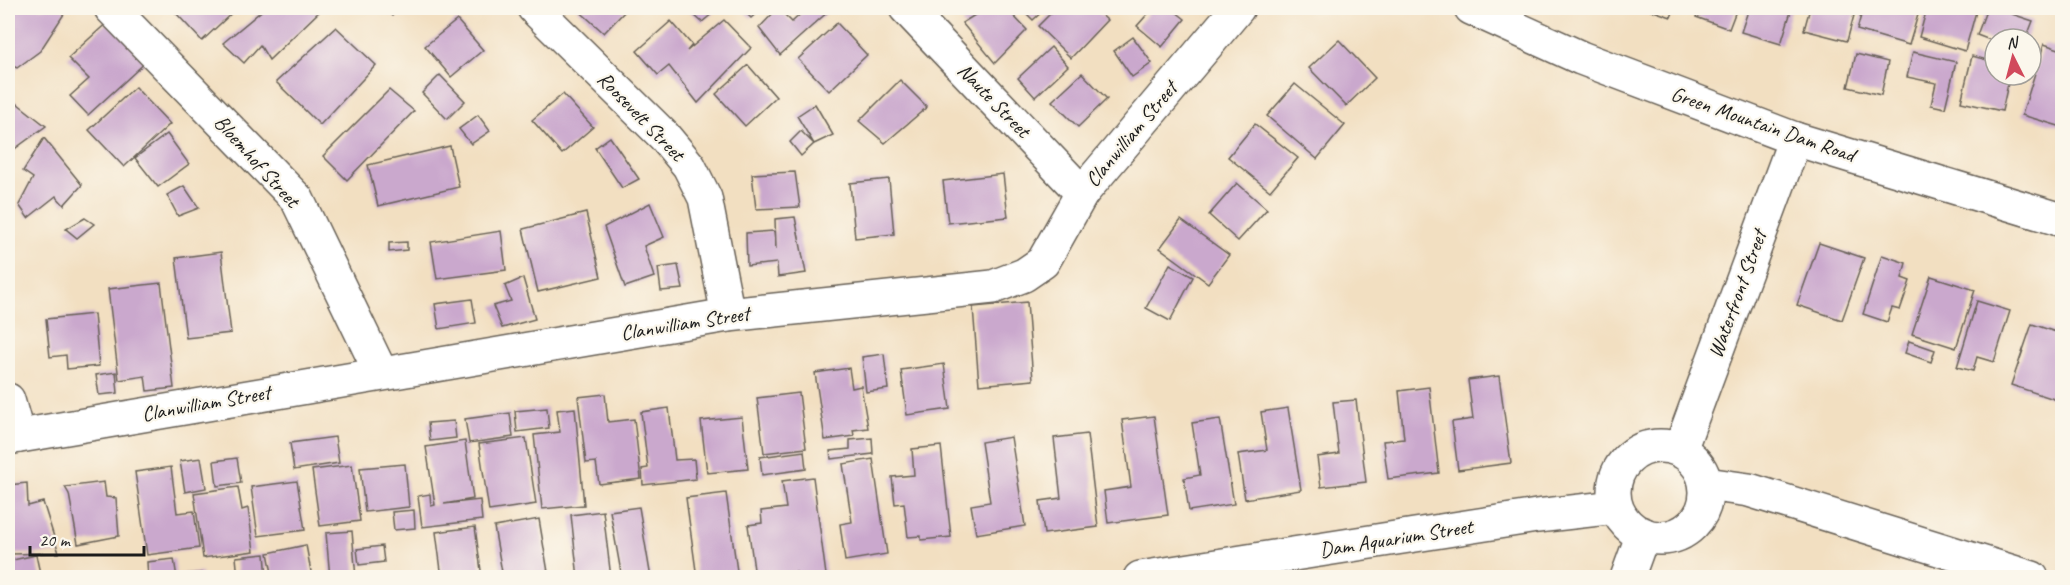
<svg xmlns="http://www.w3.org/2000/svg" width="2070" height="585" font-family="Caveat,sans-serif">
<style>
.building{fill:#caa8cd}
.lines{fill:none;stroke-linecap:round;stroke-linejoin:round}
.minor-casing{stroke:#676056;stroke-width:36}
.tertiary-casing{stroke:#676056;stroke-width:36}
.minor{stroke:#fff;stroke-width:33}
.tertiary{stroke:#fff;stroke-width:33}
.labels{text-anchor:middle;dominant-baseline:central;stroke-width:4.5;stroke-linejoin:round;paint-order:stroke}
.street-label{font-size:21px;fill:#1c1c1c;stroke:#fbf7ec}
</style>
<rect width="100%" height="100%" fill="#fbf7ec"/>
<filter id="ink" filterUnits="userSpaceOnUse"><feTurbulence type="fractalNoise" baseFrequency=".0167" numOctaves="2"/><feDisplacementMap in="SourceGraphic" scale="12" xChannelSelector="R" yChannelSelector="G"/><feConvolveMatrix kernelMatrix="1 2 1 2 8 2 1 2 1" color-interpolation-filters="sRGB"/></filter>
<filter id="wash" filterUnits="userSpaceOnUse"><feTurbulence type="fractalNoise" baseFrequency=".008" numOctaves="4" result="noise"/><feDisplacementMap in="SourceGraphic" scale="24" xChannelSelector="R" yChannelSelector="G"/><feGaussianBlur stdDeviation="1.35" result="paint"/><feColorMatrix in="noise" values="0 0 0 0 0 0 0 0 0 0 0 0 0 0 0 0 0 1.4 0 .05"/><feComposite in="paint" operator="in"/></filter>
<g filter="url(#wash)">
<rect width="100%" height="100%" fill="#f2dfc1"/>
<g id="blocks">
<!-- building -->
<g class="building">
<polygon points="8,8 62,8 66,11 40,51 17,68 8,64"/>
<polygon points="179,8 237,8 202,41 175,12"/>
<polygon points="265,8 323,8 269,60 260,45 244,63 223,43"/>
<polygon points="383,8 399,8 392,16"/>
<polygon points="449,8 468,8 463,16"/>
<polygon points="576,8 628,8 604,33"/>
<polygon points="686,8 719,8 702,22"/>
<polygon points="741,8 762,8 751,18"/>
<polygon points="778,8 792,22 807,8 832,8 780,55 759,28"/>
<polygon points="986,8 1006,8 1027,30 995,63 962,23"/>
<polygon points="1021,8 1046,8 1033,20"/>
<polygon points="1056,8 1094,8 1107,20 1071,58 1038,26"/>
<polygon points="1153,8 1171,8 1185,19 1162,47 1137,26"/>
<polygon points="1645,8 1675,8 1671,17"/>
<polygon points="1699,8 1737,8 1729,29 1696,17"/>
<polygon points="1749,8 1792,8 1781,44 1741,32"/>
<polygon points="1810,8 1856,8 1847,41 1804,30"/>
<polygon points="1863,8 1920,8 1909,45 1857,30"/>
<polygon points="1927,8 1977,8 1965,51 1919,37"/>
<polygon points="1987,8 1994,8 2033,21 2026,39 1995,39 1995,42 1977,35"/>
<polygon points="2014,8 2035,8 2034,14"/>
<polygon points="111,19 148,60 88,115 70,96 89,79 68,58"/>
<polygon points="457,20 483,50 451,77 425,46"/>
<polygon points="724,20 751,48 698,103 669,66 658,75 637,51 671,21 692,45 687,51"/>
<polygon points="837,23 867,55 829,91 798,59"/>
<polygon points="336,27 376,65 320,125 276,82"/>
<polygon points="1133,37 1152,63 1132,77 1114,51"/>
<polygon points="1339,40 1375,78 1346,106 1309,68"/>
<polygon points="2044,44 2062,50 2062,127 2022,115"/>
<polygon points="1051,47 1068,66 1035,97 1018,78"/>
<polygon points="1913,52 1956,62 1945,108 1931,105 1936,83 1907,77"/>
<polygon points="1856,54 1888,62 1881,95 1848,87"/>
<polygon points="1972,56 1995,62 1995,75 2010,75 2002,111 1961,102"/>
<polygon points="748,65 776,97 745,126 716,94"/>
<polygon points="1082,73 1107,99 1078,127 1052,101"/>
<polygon points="440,75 465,101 447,119 422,93"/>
<polygon points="900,80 927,107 885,143 859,121"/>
<polygon points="1295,84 1345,125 1317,159 1267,116"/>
<polygon points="135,87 170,124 124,167 89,130"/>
<polygon points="389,90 414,111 347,180 323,156"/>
<polygon points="563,94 593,127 562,154 532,120"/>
<polygon points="9,97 46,126 9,153 8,150 8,98"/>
<polygon points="815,104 833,135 814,144 801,156 790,142 801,131 814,144 797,116"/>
<polygon points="478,115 490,131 471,144 459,129"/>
<polygon points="1255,124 1298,158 1270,191 1228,157"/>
<polygon points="167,134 189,164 158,187 135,158"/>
<polygon points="610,137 639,179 622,188 595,148"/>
<polygon points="44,138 82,185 64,205 56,196 28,218 19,205 33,178 23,171"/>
<polygon points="450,146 459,187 378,206 368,165"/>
<polygon points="795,172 800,207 756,209 752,174"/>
<polygon points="1003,174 1008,217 948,223 943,181"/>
<polygon points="889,179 894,234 855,238 850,183"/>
<polygon points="1237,183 1267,209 1238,241 1209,215"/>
<polygon points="184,186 199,208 178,216 167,195"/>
<polygon points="650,203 664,237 644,246 654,277 625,287 604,227"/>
<polygon points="586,213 601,277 538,292 523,229"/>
<polygon points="795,217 806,273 778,277 777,263 747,266 746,233 774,231 776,250 775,219"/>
<polygon points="85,218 94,224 77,238 66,229"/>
<polygon points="1181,220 1229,255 1208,283 1160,248"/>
<polygon points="501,231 506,270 437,279 431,242"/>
<polygon points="407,242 407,250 389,252 389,243"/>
<polygon points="1819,243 1864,258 1842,320 1797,305"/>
<polygon points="221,252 231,333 186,338 176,258"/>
<polygon points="1882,255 1906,263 1902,278 1910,281 1900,310 1892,308 1887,322 1863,314"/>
<polygon points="1170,264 1193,277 1170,321 1146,308"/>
<polygon points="678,265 683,289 661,291 658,268"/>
<polygon points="1931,276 1975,290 1956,348 1912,334"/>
<polygon points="523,278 535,319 502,328 493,306 511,301 505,286"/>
<polygon points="161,283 174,388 147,391 145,376 119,380 108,289"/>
<polygon points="472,299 476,323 439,329 435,304"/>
<polygon points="1977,301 2010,311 1994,362 1977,357 1973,371 1957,367"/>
<polygon points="1027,302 1033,380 979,385 973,307"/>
<polygon points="94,314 99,366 67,369 66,355 50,357 46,319"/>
<polygon points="2032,324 2062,334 2062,381 2057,400 2011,385"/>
<polygon points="1909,341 1935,350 1931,362 1905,353"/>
<polygon points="884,354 888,389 866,392 862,357"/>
<polygon points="944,364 950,409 907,415 901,370"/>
<polygon points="849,368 852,388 861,386 868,428 853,430 854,436 825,440 815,373"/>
<polygon points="116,372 118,393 99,395 96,375"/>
<polygon points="1499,376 1511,463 1458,470 1452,422 1473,419 1468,380"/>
<polygon points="1429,387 1439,473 1388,479 1383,441 1404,439 1399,391"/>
<polygon points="799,393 806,448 764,453 757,398"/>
<polygon points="605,394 608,422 634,419 641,479 599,484 596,462 586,463 578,397"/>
<polygon points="1356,400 1366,482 1321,487 1317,457 1339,454 1333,402"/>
<polygon points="547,408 549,428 517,432 515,411"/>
<polygon points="575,408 584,505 542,509 534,435 560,432 557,410"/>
<polygon points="669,408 675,460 694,459 696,479 643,485 642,469 648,468 641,412"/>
<polygon points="1288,408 1301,490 1245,499 1238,454 1267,450 1261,412"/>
<polygon points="510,413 513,437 469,443 465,419"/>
<polygon points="1154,416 1168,515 1108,523 1104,491 1131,487 1122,420"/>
<polygon points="742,417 748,469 707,473 701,421"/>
<polygon points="1220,419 1234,504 1189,511 1184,478 1200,475 1192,423"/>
<polygon points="454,421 456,438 430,441 428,423"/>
<polygon points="1087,434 1098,527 1044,534 1040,501 1061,498 1054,438"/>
<polygon points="335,437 339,463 294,470 290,443"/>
<polygon points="1011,437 1025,526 976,534 971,505 990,502 981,442"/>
<polygon points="526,438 536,504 489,511 479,444"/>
<polygon points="872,438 873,454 831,459 830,451 850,449 850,440"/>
<polygon points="465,441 473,499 444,504 480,500 482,520 422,527 418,496 430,494 431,506 435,505 426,447"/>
<polygon points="941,446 951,537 921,540 921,536 908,537 904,503 895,504 892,477 914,475 912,449"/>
<polygon points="804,451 806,469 762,475 760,457"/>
<polygon points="201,458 206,488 185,492 180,461"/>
<polygon points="237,458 241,483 217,486 214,461"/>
<polygon points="873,459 887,554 845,561 840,524 852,522 843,464"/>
<polygon points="405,464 409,507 365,512 360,468"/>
<polygon points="352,465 360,521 320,526 312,470"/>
<polygon points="171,467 177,513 194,511 199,548 147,555 135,472"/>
<polygon points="813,477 826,575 798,578 796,572 755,577 748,525 762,523 761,511 786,508 782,481"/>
<polygon points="297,481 305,530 258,536 251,487"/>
<polygon points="104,482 106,497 116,498 119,536 78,544 69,494 65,487"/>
<polygon points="27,483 28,506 43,502 59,553 10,554 8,545 8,485"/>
<polygon points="238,487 242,510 248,508 254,551 203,558 194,493"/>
<polygon points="726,493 738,578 697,578 686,498"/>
<polygon points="639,507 651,578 622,578 610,511"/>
<polygon points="414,510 415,528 394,530 392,512"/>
<polygon points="603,511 611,578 578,578 571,515"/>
<polygon points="539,519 549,578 503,578 494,527"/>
<polygon points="475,527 482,578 442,578 436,532"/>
<polygon points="352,531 356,578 330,578 326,533"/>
<polygon points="306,545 312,577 273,578 268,553"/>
<polygon points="382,546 384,562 359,565 357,549"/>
<polygon points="265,554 267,578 238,578 236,557"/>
<polygon points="36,555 41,578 8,578 8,561"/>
<polygon points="174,559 177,578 148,578 147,562"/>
<polygon points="202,573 202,578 181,578 181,574"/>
</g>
</g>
</g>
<g filter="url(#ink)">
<use href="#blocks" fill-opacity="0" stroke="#676056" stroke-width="1.5"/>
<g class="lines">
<defs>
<g id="minor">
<polyline points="111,8 297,199 381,373"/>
<polyline points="534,8 664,136 689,166 705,198 728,315"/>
<polyline points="906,8 1082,193"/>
<polyline points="8,400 18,436"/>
<polyline points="8,438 728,315 993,287 1024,275 1043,262 1082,193 1238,8"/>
<circle cx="1660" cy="492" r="46"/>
<polyline points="1680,450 1795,139"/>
<polyline points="1706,484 1749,490 2032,578"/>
<polyline points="1140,578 1537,516 1616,507"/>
<polyline points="1627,578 1643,534"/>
</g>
<polyline id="tertiary" points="1471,8 1581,58 1795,139 2062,220"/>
</defs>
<!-- minor casing -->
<use href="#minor" class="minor-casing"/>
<!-- tertiary casing -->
<use href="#tertiary" class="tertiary-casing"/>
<!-- minor -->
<use href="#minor" class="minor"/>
<!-- tertiary -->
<use href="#tertiary" class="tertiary"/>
</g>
</g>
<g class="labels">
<!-- street labels -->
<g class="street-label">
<text transform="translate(994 100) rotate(46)">Naute Street</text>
<text transform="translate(641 116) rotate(46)">Roosevelt Street</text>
<text transform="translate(1763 124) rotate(19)">Green Mountain Dam Road</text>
<text transform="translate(1131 134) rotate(-50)">Clanwilliam Street</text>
<text transform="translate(257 161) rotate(48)">Bloemhof Street</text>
<text transform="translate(1737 294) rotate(-70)">Waterfront Street</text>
<text transform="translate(685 323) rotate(-9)">Clanwilliam Street</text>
<text transform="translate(206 403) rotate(-10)">Clanwilliam Street</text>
<text transform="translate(1396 538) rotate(-9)">Dam Aquarium Street</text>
</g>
</g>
<!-- margin -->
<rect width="2070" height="585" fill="none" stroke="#fbf7ec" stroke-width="30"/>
<!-- north arrow -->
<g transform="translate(2013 57) rotate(354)"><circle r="28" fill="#fbf7ec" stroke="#a29f99" stroke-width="1.5"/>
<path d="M0-4.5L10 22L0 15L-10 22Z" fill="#d1495b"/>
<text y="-9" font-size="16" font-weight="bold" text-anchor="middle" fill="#1c1c1c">N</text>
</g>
<!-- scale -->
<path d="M30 546v9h114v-9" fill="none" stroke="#1c1c1c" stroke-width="3"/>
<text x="39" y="546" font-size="18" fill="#1c1c1c" stroke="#fbf7ec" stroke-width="4.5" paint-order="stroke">20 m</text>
</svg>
